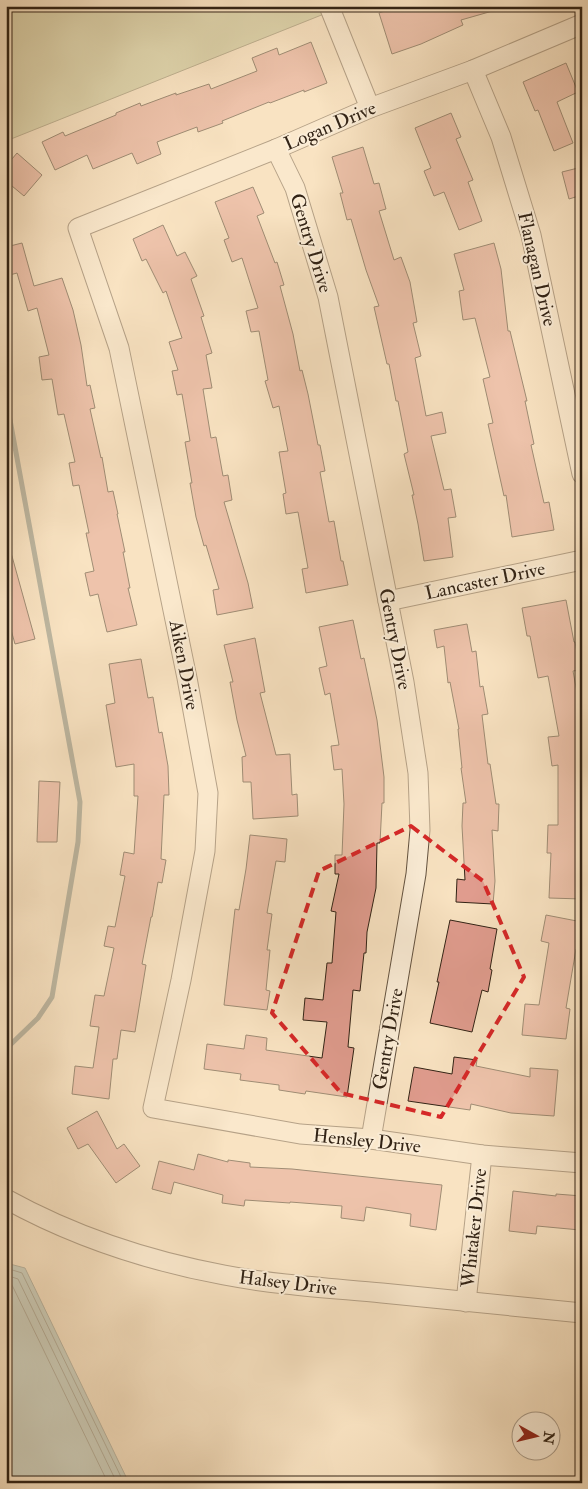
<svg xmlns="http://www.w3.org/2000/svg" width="588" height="1489" font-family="'IM FELL Double Pica',serif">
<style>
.green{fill:#bfc392;stroke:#787354}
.water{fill:#9fbdb9;stroke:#737f77}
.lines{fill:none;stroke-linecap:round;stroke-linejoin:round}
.shore{stroke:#687067;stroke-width:1}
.stream{stroke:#737f77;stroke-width:5}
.building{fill:#e09c8e;stroke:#322315}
.minor-casing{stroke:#645340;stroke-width:21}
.minor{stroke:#fbedd7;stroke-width:19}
.marked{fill:none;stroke:#d62828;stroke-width:4;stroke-dasharray:10 6;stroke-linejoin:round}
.labels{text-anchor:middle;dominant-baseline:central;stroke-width:4;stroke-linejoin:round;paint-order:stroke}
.street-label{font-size:19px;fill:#322315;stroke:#fbedd7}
</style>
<rect width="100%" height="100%" fill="#f9e3c2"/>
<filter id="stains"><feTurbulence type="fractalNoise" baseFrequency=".004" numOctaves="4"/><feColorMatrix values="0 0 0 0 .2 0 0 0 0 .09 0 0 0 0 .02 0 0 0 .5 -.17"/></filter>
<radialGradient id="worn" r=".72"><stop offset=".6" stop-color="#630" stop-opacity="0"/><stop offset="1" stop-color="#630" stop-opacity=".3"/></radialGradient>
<!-- green -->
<polygon class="green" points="6,6 344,6 6,141"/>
<!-- water -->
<polygon class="water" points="6,1263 25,1268 129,1483 6,1483"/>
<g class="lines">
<!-- shore -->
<g class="shore">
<polyline points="6,1268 22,1273 124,1483"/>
<polyline points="6,1275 18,1279 117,1483"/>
<polyline points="6,1283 12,1285 108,1483"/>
</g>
<!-- stream -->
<polyline class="stream" points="6,398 80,802 78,842 52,997 38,1018 6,1049"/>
</g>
<!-- building -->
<g class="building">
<polygon points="399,6 495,6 496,10 461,20 463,25 421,44 392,54 379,13"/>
<polygon points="311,42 327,83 304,92 304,90 270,103 269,102 222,121 223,123 198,132 197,127 157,142 161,154 137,164 132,153 93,169 87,155 55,170 42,142 63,132 65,136 116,115 116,113 140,103 141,106 176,93 176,95 209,84 211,89 257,71 252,58 277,48 279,55"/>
<polygon points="566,63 578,92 557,102 573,143 554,151 538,110 535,111 523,82"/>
<polygon points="451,113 461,137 456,139 473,180 468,182 482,221 459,230 444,192 434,196 424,171 431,168 415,128"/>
<polygon points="363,147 374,184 379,183 386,209 379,211 394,260 401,257 410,282 417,322 413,323 421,356 415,358 426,416 442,412 446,433 431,436 444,490 451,489 456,517 448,518 453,557 424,561 418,524 412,495 414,495 404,454 408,452 398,401 396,401 389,364 387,364 374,307 379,306 366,270 351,219 347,220 340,193 343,193 332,157"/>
<polygon points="17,153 42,175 24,196 6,181 6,166"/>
<polygon points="582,167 582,195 569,199 562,172"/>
<polygon points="253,187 264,213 257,216 275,263 277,262 284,285 280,286 293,334 300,371 302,370 308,394 318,445 320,445 325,471 320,472 329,522 334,521 341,561 343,561 348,585 306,593 302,569 308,568 298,512 286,514 283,494 286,493 279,452 288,451 279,406 273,408 265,381 268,380 259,331 251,332 246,311 258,308 242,258 232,262 224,240 229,238 215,202"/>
<polygon points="163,225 177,256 185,252 197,276 191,279 204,316 201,317 212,353 206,355 212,388 203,389 211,438 216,437 223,476 228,475 232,500 224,502 248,583 253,608 217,615 213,590 219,589 206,545 204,546 196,517 190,483 192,483 185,442 190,441 182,394 177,395 172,371 178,370 169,342 182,338 166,291 163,293 146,259 142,261 133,239"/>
<polygon points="22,243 34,286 62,278 73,310 81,345 87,386 90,385 95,408 90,409 101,458 102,457 108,492 113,491 118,514 117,514 125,552 123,552 130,588 128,588 137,625 107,632 98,594 90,596 85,573 94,571 86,533 89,533 79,485 73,486 69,463 75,462 64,414 58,415 52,379 42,380 39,357 49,355 37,308 28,311 17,273 6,276 6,247"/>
<polygon points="494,243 501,269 508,331 510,331 527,401 525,401 534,444 531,445 544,503 549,502 554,530 512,537 506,495 504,496 488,424 493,423 483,379 490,377 475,318 463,320 459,291 464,290 454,254"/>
<polygon points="10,549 35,639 15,644 6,612 6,550"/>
<polygon points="566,600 574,642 575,642 580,670 573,671 582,720 582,899 549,898 551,853 547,853 548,825 558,825 558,765 552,766 548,737 559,736 548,676 538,678 530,636 527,636 522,608"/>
<polygon points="353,620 361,659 364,658 377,720 384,777 384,803 382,803 380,843 377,843 376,888 367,932 366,953 364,953 360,991 353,990 348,1047 354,1048 347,1097 306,1091 305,1094 279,1090 279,1085 240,1080 241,1074 204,1069 207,1044 244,1049 246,1035 267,1038 266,1050 322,1058 327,1022 303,1020 305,998 323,1000 327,963 332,963 336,912 331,911 339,874 335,874 335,855 342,855 344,804 342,769 334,770 331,746 339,745 330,693 325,695 319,668 327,666 319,627"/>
<polygon points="467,624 472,652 476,651 480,687 483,686 488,714 482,715 488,764 490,764 496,804 499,804 498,831 492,830 495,881 493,904 456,902 457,879 465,880 462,826 463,803 466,803 461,768 462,768 458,729 459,729 450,682 448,683 444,646 437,648 434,630"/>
<polygon points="255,638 265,692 260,693 276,755 290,754 292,795 297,794 298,816 253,819 251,782 243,782 242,757 246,756 237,720 230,682 233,682 224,645"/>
<polygon points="141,659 148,698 153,697 159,733 162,732 168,766 169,795 164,795 161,859 166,860 162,883 158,882 152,917 151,917 142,964 146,965 135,1032 121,1030 117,1059 113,1059 109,1099 72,1094 75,1066 93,1068 99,1027 90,1026 95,995 104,996 114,948 104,946 108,926 115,927 125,876 120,875 124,852 134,854 138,796 134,796 134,764 116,767 106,705 115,703 109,664"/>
<polygon points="39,781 60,782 57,842 37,842"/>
<polygon points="250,835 287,839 285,862 276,861 267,913 272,914 267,950 270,950 266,990 270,991 267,1010 224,1005 235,909 239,910 246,869"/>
<polygon points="546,915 582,922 582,950 576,949 566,1008 570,1009 566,1039 522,1035 525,1004 539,1005 549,943 541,941"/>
<polygon points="450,920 497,929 490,969 492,970 488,992 482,990 472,1032 430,1023 439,982 437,982"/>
<polygon points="454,1057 477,1060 476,1066 530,1077 530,1068 558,1070 554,1116 511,1113 471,1104 470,1110 408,1101 414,1067 452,1074"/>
<polygon points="97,1111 117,1149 124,1144 140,1166 116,1183 88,1144 78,1149 67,1128"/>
<polygon points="198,1154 228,1162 228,1160 250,1163 250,1167 292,1169 442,1185 436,1230 410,1226 411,1214 366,1207 364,1221 341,1218 342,1206 290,1202 290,1203 245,1200 244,1206 222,1203 223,1195 174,1182 171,1194 152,1189 159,1161 194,1170"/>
<polygon points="513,1191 556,1196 556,1194 582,1196 580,1230 537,1226 536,1234 509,1231"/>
</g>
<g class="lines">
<defs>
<g id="minor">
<polyline points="329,6 370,108"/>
<polyline points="582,24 473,70 370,108 276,149 78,228 119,348 187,678 208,793 205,851 181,980 153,1108 300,1134 371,1139 482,1155 582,1163"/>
<polyline points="473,70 501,137 531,235 582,474"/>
<polyline points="276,149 295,188 328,297 404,682 418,773 420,830 416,874 371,1139"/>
<polyline points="388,601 582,560"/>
<path d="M6 1199C73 1236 149 1261 224 1275 276 1285 329 1288 382 1293 448 1300 515 1306 582 1313"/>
<polyline points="466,1302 482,1155"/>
</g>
</defs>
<!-- minor casing -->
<use href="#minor" class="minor-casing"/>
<!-- minor -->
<use href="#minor" class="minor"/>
</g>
<!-- marked area -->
<path d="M0 0H588V1489H0ZM411 826 483 881 524 977 441 1117 341 1093 272 1013 319 871Z" fill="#f9e3c2" fill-opacity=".55" fill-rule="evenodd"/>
<path class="marked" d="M411 826 483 881 524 977 441 1117 341 1093 272 1013 319 871Z"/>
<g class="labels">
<!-- street labels -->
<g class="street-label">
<text transform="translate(330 126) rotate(-23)">Logan Drive</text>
<text transform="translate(311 243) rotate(73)">Gentry Drive</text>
<text transform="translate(537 269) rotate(77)">Flanagan Drive</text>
<text transform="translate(485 581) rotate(-12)">Lancaster Drive</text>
<text transform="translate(395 639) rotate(79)">Gentry Drive</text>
<text transform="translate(184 665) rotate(79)">Aiken Drive</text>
<text transform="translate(388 1039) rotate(-80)">Gentry Drive</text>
<text transform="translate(367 1141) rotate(6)">Hensley Drive</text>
<text transform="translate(474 1228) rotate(-84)">Whitaker Drive</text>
<text transform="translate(288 1283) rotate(7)">Halsey Drive</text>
</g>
</g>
<!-- margin -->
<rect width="588" height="1489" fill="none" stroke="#f9e3c2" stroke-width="25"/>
<rect x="8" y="8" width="573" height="1474" fill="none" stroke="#322315" stroke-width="2.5"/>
<rect x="12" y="12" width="563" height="1464" fill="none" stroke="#322315"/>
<!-- north arrow -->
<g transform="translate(536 1436) rotate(98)"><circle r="24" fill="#fbedd7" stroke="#ab9c89"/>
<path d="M0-4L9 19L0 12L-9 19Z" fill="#8f2418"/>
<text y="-8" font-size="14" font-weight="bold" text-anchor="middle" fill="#322315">N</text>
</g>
<rect width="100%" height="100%" filter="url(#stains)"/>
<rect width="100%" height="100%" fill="url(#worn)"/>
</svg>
